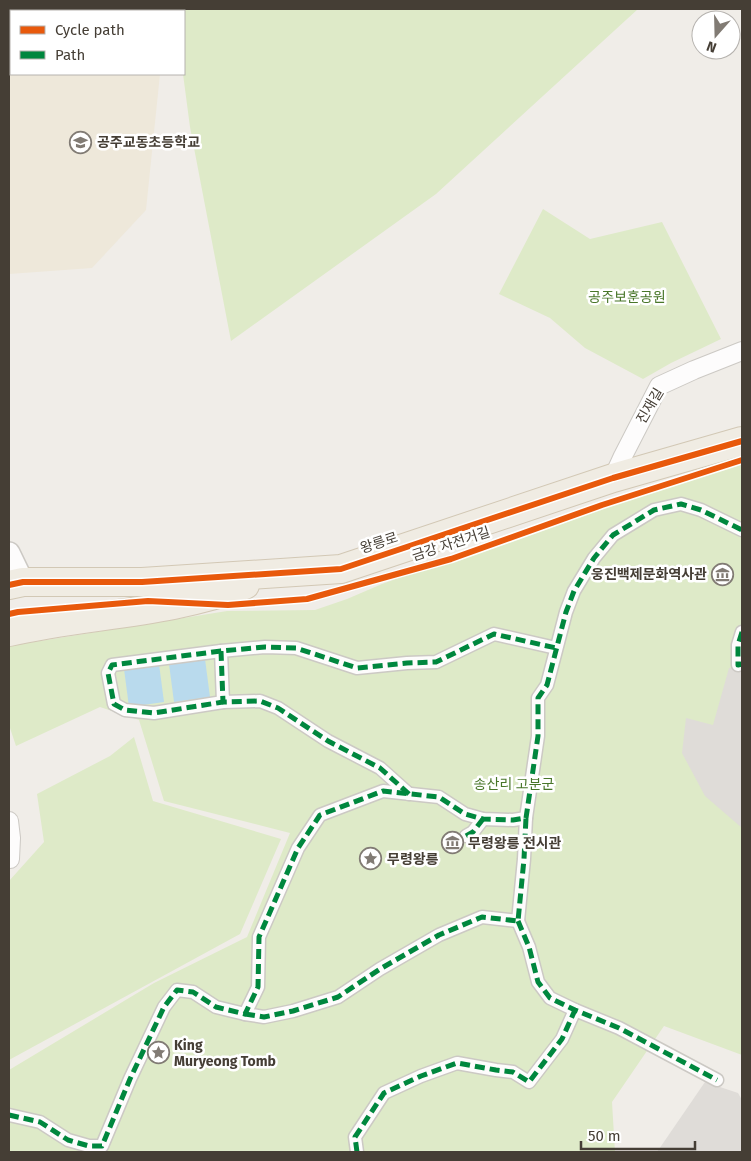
<svg xmlns="http://www.w3.org/2000/svg" width="751" height="1161" font-family="'Fira Sans','Noto Sans KR',sans-serif">
<style>
.education{fill:#eee8da}
.green{fill:#deeac8}
.parking{fill:#dfdcd8}
.water{fill:#b9daed}
.lines{fill:none;stroke-linecap:round;stroke-linejoin:round}
.pedestrian-casing{stroke:#ccc9c4;stroke-width:15}
.minor-casing{stroke:#ccc9c4;stroke-width:20}
.tertiary-casing{stroke:#ccc9c4;stroke-width:24}
.primary-casing{stroke:#d2c8b5;stroke-width:30}
.pedestrian{stroke:#fdfcfc;stroke-width:12}
.minor{stroke:#fdfcfc;stroke-width:18}
.tertiary{stroke:#fdfcfc;stroke-width:21}
.primary{stroke:#f0ece3;stroke-width:28}
.quiet{stroke:#00873e;stroke-width:5;stroke-dasharray:10 5;stroke-linecap:butt}
.cycleway-casing{stroke:#fff;stroke-width:9}
.cycleway{stroke:#e8590c;stroke-width:6}
.labels{text-anchor:middle;dominant-baseline:central;stroke-width:5;stroke-linejoin:round;paint-order:stroke}
.poi-label{font-size:14px;font-weight:bold;fill:#453e35;stroke:#fff;text-anchor:start}
.park-label{font-size:14px;fill:#487629;stroke:#fff}
.street-label{font-size:14px;fill:#453e35;stroke:#fff}
</style>
<rect width="100%" height="100%" fill="#f0ede8"/>
<!-- education -->
<polygon class="education" points="9,9 162,9 163,11 11,11 11,74 160,74 146,210 92,268 9,274"/>
<!-- green -->
<g class="green">
<polygon points="9,9 121,9 121,11 11,11 11,47 9,48"/>
<polygon points="174,9 638,9 436,194 231,341 190,127 183,74 184,74 184,11 174,11"/>
<polygon points="543,209 590,239 662,222 721,339 671,363 643,379 585,348 550,318 499,294"/>
<polygon points="742,454 742,1055 664,1026 612,1102 615,1152 9,1152 9,1070 154,983 247,937 290,833 164,801 139,720 100,707 16,746 9,725 9,646 227,611 315,610 347,599 382,584"/>
<polygon points="134,737 153,801 281,839 240,934 9,1060 9,881 44,842 37,794 110,756"/>
</g>
<!-- parking -->
<g class="parking">
<polygon points="742,667 742,828 705,796 682,753 686,718 713,725 729,668"/>
<polygon points="705,1082 738,1093 742,1100 742,1152 657,1152"/>
</g>
<!-- water -->
<g class="water">
<polygon points="205,659 210,697 174,702 169,664"/>
<polygon points="159,664 164,702 129,707 124,669"/>
</g>
<g class="lines">
<defs>
<g id="pedestrian">
<polyline points="742,632 738,645 738,665 742,664"/>
<polyline points="221,651 112,665 108,673 114,704 125,710 154,713 223,702"/>
<polyline points="409,794 380,768 328,741 278,708 260,701 223,702 221,651 265,647 296,648 357,668 407,663 436,662 494,634 556,648"/>
<polyline points="466,836 473,832 483,819"/>
<polyline points="518,921 529,947 538,982 550,998 575,1010 619,1028 717,1080"/>
<polyline points="245,1014 264,1017 293,1011 338,997 380,969 439,935 482,917 518,921 524,859 526,818"/>
<polyline points="9,1115 40,1122 68,1140 89,1146 102,1146 130,1079 164,1007 177,990 193,992 216,1007 245,1014 258,987 259,937 298,848 320,815 383,791 439,797 465,814 483,819 513,820 526,818 538,736 538,698 547,685 566,612 574,591 594,558 613,535 654,510 681,504 701,510 742,530"/>
<polyline points="357,1152 355,1137 384,1093 421,1076 457,1063 496,1070 513,1072 529,1082 562,1039 575,1010"/>
</g>
<g id="minor">
<polyline points="613,478 623,456 659,386 694,370 742,351"/>
<polyline points="9,821 11,838 10,859"/>
</g>
<polyline id="tertiary" points="9,553 23,582"/>
<g id="primary">
<polyline points="9,585 23,582 142,582 341,569 613,478 742,441"/>
<path d="M9 632C87 614 169 614 245 585"/>
</g>
</defs>
<!-- pedestrian casing -->
<use href="#pedestrian" class="pedestrian-casing"/>
<!-- minor casing -->
<use href="#minor" class="minor-casing"/>
<!-- tertiary casing -->
<use href="#tertiary" class="tertiary-casing"/>
<!-- primary casing -->
<use href="#primary" class="primary-casing"/>
<!-- pedestrian -->
<use href="#pedestrian" class="pedestrian"/>
<!-- minor -->
<use href="#minor" class="minor"/>
<!-- tertiary -->
<use href="#tertiary" class="tertiary"/>
<!-- primary -->
<use href="#primary" class="primary"/>
<!-- quiet -->
<g class="quiet">
<polyline points="742,632 738,645 738,665 742,664"/>
<polyline points="221,651 112,665 108,673 114,704 125,710 154,713 223,702"/>
<polyline points="409,794 380,768 328,741 278,708 260,701 223,702 221,651 265,647 296,648 357,668 407,663 436,662 494,634 556,648"/>
<polyline points="466,836 473,832 483,819"/>
<polyline points="518,921 529,947 538,982 550,998 575,1010 619,1028 717,1080"/>
<polyline points="245,1014 264,1017 293,1011 338,997 380,969 439,935 482,917 518,921 524,859 526,818"/>
<polyline points="9,1115 40,1122 68,1140 89,1146 102,1146 130,1079 164,1007 177,990 193,992 216,1007 245,1014 258,987 259,937 298,848 320,815 383,791 439,797 465,814 483,819 513,820 526,818 538,736 538,698 547,685 566,612 574,591 594,558 613,535 654,510 681,504 701,510 742,530"/>
<polyline points="357,1152 355,1137 384,1093 421,1076 457,1063 496,1070 513,1072 529,1082 562,1039 575,1010"/>
</g>
<defs>
<g id="cycleway">
<polyline points="9,585 23,582 142,582 341,569 613,478 742,441"/>
<polyline points="9,614 18,612 148,601 228,605 307,599 451,559 602,505 742,460"/>
</g>
</defs>
<!-- cycleway casing -->
<use href="#cycleway" class="cycleway-casing"/>
<!-- cycleway -->
<use href="#cycleway" class="cycleway"/>
</g>
<!-- icons -->
<defs>
<symbol id="school-ring" viewBox="-11 -11 22 22"><circle r="9.5" fill="#fff" stroke="#817b74" stroke-width="1.5"/><path d="M0-5L7-2L0 1L-7-2ZM-4 1L0 2.5L4 1V4Q0 6-4 4Z" fill="#817b74"/></symbol>
<symbol id="museum-ring" viewBox="-11 -11 22 22"><circle r="9.5" fill="#fff" stroke="#817b74" stroke-width="1.5"/><path d="M0-6L6-3V-2H-6V-3ZM-5-1h2V3h-2ZM-1-1h2V3h-2ZM3-1h2V3H3ZM-6 4H6V6H-6Z" fill="#817b74"/></symbol>
<symbol id="sight-ring" viewBox="-11 -11 22 22"><circle r="9.5" fill="#fff" stroke="#817b74" stroke-width="1.5"/><path d="M0-6L1.8-2.2L6-1.7L2.9 1.2L3.7 5.4L0 3.3L-3.7 5.4L-2.9 1.2L-6-1.7L-1.8-2.2Z" fill="#817b74"/></symbol>
</defs>
<g fill-rule="evenodd">
<use href="#school-ring" x="68" y="130" width="25" height="25"/>
<use href="#museum-ring" x="710" y="562" width="25" height="25"/>
<use href="#museum-ring" x="440" y="830" width="25" height="25"/>
<use href="#sight-ring" x="358" y="846" width="25" height="25"/>
<use href="#sight-ring" x="146" y="1040" width="25" height="25"/>
</g>
<g class="labels">
<!-- poi labels -->
<g class="poi-label">
<text x="97" y="142">공주교동초등학교</text>
<text x="707" y="574" text-anchor="end">웅진백제문화역사관</text>
<text x="468" y="843">무령왕릉 전시관</text>
<text x="387" y="859">무령왕릉</text>
<text x="174" y="1045">King<tspan x="174" dy="16">Muryeong Tomb</tspan></text>
</g>
<!-- park labels -->
<g class="park-label">
<text x="627" y="297">공주보훈공원</text>
<text x="514" y="784">송산리 고분군</text>
</g>
<!-- street labels -->
<g class="street-label">
<text transform="translate(650 406) rotate(-59)">진재길</text>
<text transform="translate(379 543) rotate(-18)">왕릉로</text>
<text transform="translate(451 544) rotate(-18)">금강 자전거길</text>
</g>
</g>
<!-- border -->
<rect width="751" height="1161" fill="none" stroke="#453e35" stroke-width="20"/>
<!-- legend -->
<rect x="10" y="10" width="175" height="65" fill="#ffffff" stroke="#b5b2ae"/>
<rect x="20" y="26" width="25" height="8" fill="#e8590c" stroke="#b5b2ae"/>
<text x="55" y="35" font-size="15" fill="#453e35">Cycle path</text>
<rect x="20" y="51" width="25" height="8" fill="#00873e" stroke="#b5b2ae"/>
<text x="55" y="60" font-size="15" fill="#453e35">Path</text>
<!-- north arrow -->
<g transform="translate(716 35) rotate(200)"><circle r="24" fill="#ffffff" stroke="#b5b2ae"/>
<path d="M0-4L9 19L0 12L-9 19Z" fill="#817b74"/>
<text y="-8" font-size="14" font-weight="bold" text-anchor="middle" fill="#453e35">N</text>
</g>
<!-- scale -->
<path d="M581 1141v8h114v-8" fill="none" stroke="#453e35" stroke-width="2.5"/>
<text x="588" y="1141" font-size="15" fill="#453e35" stroke="#ffffff" stroke-width="4" paint-order="stroke">50 m</text>
</svg>
